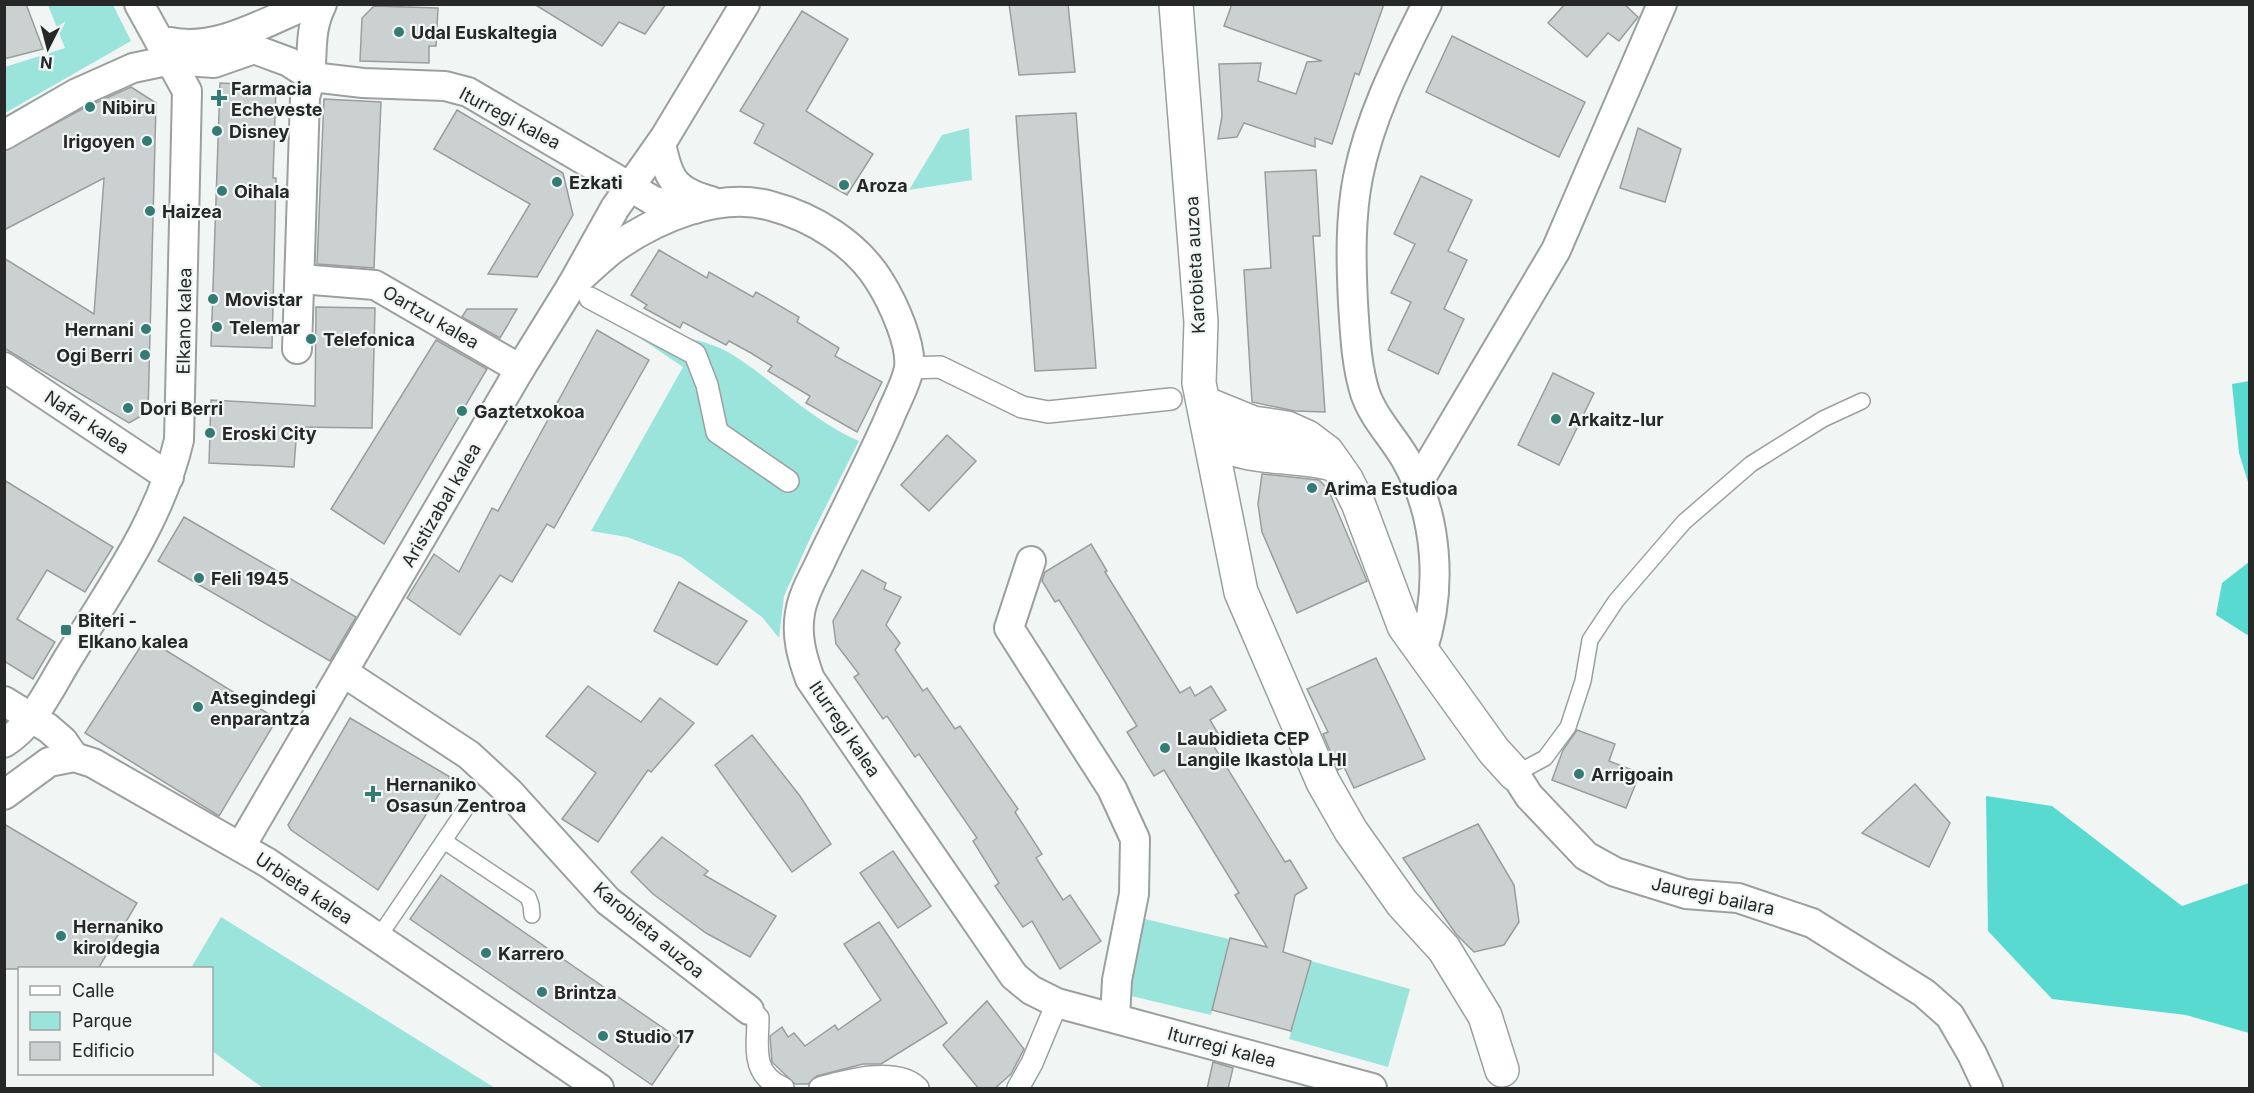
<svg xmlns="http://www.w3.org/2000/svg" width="2254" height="1093" font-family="Inter,sans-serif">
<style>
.green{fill:#9ae4dc}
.forest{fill:#59dad0}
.building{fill:#cbd1d0;stroke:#999e9d;stroke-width:1.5}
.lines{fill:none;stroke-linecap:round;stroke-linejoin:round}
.service-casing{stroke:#9ba09f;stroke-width:18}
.pedestrian-casing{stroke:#9ba09f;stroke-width:24}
.minor-casing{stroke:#9ba09f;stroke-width:32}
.secondary-casing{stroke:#9ba09f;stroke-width:36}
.service{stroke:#fff;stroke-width:15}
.pedestrian{stroke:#fff;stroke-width:21}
.minor{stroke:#fff;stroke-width:28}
.secondary{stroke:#fff;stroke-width:33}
.poi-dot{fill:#347b75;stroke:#f1f6f5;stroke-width:2}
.labels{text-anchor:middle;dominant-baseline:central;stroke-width:4.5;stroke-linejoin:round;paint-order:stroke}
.poi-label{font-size:18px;font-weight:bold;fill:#262828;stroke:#f1f6f5;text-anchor:start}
.street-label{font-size:18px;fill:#262828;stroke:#f1f6f5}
</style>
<rect width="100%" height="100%" fill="#f1f6f5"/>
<!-- green -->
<g class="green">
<polygon points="48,5 113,5 131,41 5,113 5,67 65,48"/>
<polygon points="969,128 972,180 909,190 942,135"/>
<path d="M665 332C685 338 710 342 728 352 773 379 810 420 859 441L812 534 784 596 779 638 762 617 681 557 627 537 591 531 683 367 637 336Z"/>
<polygon points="221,917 495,1088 263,1088 212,1051 212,968 191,968"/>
<polygon points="1145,919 1229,939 1211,1015 1127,995"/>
<polygon points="1311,961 1410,989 1388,1067 1289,1039"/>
</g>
<!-- forest -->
<g class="forest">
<polygon points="2249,381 2250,381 2249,485 2239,453 2232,384"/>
<polygon points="2249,562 2249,636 2216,615 2222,583"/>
<polygon points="1986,796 2052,806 2182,906 2249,883 2249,1033 2186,1015 2052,999 1988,931"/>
</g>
<!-- building -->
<g class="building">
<polygon points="4,4 26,4 43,49 4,59"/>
<polygon points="534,4 666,4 645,34 619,22 602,46"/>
<polygon points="1009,4 1068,4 1075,72 1019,75"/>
<polygon points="1232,4 1384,4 1359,75 1355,73 1332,144 1315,138 1315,147 1244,123 1237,137 1218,139 1222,116 1219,64 1261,63 1258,81 1296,94 1307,62 1322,61 1224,26"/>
<polygon points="1565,4 1624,4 1638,17 1619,41 1608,33 1587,57 1548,23"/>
<polygon points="374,6 438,8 436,46 429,46 429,63 360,61 362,18"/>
<polygon points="802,11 848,39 806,111 873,154 847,195 754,143 764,124 740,111"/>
<polygon points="1452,36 1585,102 1559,157 1426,92"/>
<polygon points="220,83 276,86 273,178 276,178 272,348 211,346"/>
<polygon points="131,87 156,103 148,412 129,423 4,348 4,258 94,314 104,178 4,230 4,151 84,108"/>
<polygon points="324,99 381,102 374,268 317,264"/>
<polygon points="457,110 563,173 573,215 537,277 488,274 530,204 434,149"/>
<polygon points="1076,113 1096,368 1035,371 1016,116"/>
<polygon points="1638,128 1681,149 1665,202 1620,188"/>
<polygon points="1316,170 1320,236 1313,236 1325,412 1295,411 1252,402 1244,270 1271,268 1265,172"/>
<polygon points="1421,176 1472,200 1448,251 1467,260 1444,309 1464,319 1438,374 1388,350 1411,302 1391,293 1415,244 1394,234"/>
<polygon points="659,250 707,278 709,272 753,297 756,292 799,317 797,322 839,348 835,356 882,382 857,432 806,403 810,396 768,371 772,366 751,353 729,341 726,345 683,322 680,328 644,308 647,305 631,295"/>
<polygon points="316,307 375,308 372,428 297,427 294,467 209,463 211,400 315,406"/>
<polygon points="467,309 517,309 500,338 462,317"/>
<polygon points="597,330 649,360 554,528 547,524 512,582 500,575 460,635 407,598 434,554 459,572 492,508 498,511"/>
<polygon points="436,340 487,369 384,544 331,509"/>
<polygon points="1553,373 1594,393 1559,465 1518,445"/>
<polygon points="947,435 976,461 929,511 901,485"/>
<polygon points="1262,474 1319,480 1328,489 1367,581 1297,613 1262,532 1258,504"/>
<polygon points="4,480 113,547 85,592 47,570 17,619 55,642 33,679 4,661"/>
<polygon points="184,517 356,617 330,661 158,561"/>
<polygon points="1091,544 1107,571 1105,572 1180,693 1190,687 1195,696 1211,686 1226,710 1210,720 1219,735 1210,740 1285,862 1290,860 1307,888 1295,895 1283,952 1311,961 1291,1031 1212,1010 1230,938 1267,947 1235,895 1239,893 1164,770 1154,776 1127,732 1137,726 1059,600 1055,602 1042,581 1045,572"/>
<polygon points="862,570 886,583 884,589 901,597 886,625 900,643 895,650 923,691 927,688 955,729 960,726 1018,809 1015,812 1042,854 1036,858 1063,900 1070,895 1101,941 1060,969 1032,921 1023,927 995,886 999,883 973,841 977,838 919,754 915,757 887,716 883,719 854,677 859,674 836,644 833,621"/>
<polygon points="679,582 747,621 717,665 654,631"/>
<polygon points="146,638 277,719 219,816 85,733"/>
<polygon points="1376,658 1425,759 1354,788 1344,767 1338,770 1323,734 1328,732 1307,689"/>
<polygon points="588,686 641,722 660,698 694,723 651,772 648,770 598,842 562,819 596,773 546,736"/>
<polygon points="350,718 450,777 378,890 291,830 288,825"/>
<polygon points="1577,730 1615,744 1609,761 1640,773 1626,808 1552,780 1563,750"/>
<polygon points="752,735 800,796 831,844 792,872 715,765"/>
<polygon points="1915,784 1950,823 1929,867 1862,833"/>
<polygon points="4,824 137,903 98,969 4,969"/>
<polygon points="1478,824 1514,885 1519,922 1504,945 1474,952 1456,934 1403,858"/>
<polygon points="662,837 708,871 704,875 776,916 750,957 706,933 653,894 631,872"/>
<polygon points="893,851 931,906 898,928 860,873"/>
<polygon points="441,875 682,1041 652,1085 410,919"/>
<polygon points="879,922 947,1023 881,1064 863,1064 817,1076 808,1084 795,1084 772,1062 770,1036 782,1027 788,1037 794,1033 805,1046 835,1025 838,1030 881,1000 844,944"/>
<polygon points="987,1001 1024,1049 1011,1074 994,1089 979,1089 943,1045"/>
<polygon points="1213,1062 1233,1068 1228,1089 1207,1089"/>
</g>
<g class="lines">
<defs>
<g id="service">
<polyline points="1515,774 1545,758 1568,727 1583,681 1590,640 1616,601 1684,522 1751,464 1823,419 1862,401"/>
<polyline points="444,841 528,897 531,905 532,915"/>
<polyline points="378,938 466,808"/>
</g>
<g id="pedestrian">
<polyline points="590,298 695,354 707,385 717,432 788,481"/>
<polyline points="909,368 940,367 1022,407 1048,412 1171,399"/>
<path d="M749 1010 758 1018C758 1046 750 1074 783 1088"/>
<path d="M820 1088C845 1081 897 1066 918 1088"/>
<polyline points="1018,1088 1032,1063 1057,1003"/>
</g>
<g id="minor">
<path d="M170 42C219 52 265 21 310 4"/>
<polyline points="4,135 77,93 133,68 171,60 214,63 254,49 289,62 312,77 363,83 445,86 468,92 654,201 695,209"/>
<path d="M661 143C668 179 674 191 711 201"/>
<polyline points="300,279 375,285 520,369"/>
<path d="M572 285C586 273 599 260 613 249 655 219 719 191 771 206 813 217 857 244 880 282 893 303 912 344 909 368 906 385 895 403 889 419 869 464 846 509 824 554 816 573 803 592 800 613 796 636 802 657 810 679L1014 976 1031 990 1057 1003 1372 1088"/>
<path d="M297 349 305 97C317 63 305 38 322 4"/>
<polyline points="4,367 169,477"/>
<polyline points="1419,481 1556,250 1662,4"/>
<polyline points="1031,561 1009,628 1112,789 1135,839 1134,894 1117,980 1115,1018"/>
<path d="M1422 651C1443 589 1438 515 1405 458 1392 436 1373 417 1365 393 1356 364 1355 333 1353 303 1351 262 1350 218 1358 177 1370 116 1399 60 1427 4"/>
<polyline points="343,672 469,755 509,792 608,901 749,1010"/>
<polyline points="4,701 48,728 63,741 74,757 93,763 268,863 599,1088"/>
<path d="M4 743C36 723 52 683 72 652 113 585 161 518 179 440L187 91 139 4"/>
<polyline points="1515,774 1529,796 1586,856 1615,872 1686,894 1738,898 1812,923 1924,993 1950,1016 1972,1054 1988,1088"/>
<polyline points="4,795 49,762 74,757"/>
<polyline points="241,846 520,369 572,285 615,208 665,137 745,4"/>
</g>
<g id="secondary">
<polyline points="1176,4 1201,322 1199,383 1241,592 1323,782 1351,831 1402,903 1444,949 1485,1016 1502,1070"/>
<polyline points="1204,403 1253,423 1287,428 1307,437 1327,452 1346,479 1358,503 1404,626 1494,751 1515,774"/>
<path d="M1211 439C1253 463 1291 452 1336 465"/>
</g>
</defs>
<!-- service casing -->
<use href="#service" class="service-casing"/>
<!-- pedestrian casing -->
<use href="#pedestrian" class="pedestrian-casing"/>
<!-- minor casing -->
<use href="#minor" class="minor-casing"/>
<!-- secondary casing -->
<use href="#secondary" class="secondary-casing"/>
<!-- service -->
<use href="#service" class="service"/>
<!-- pedestrian -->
<use href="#pedestrian" class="pedestrian"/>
<!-- minor -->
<use href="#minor" class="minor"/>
<!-- secondary -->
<use href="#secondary" class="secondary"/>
</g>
<!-- markers -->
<g class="poi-dot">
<circle cx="399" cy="32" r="6"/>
<path d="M216 89h6v6h6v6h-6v6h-6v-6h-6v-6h6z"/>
<circle cx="90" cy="107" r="6"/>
<circle cx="217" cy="131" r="6"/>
<circle cx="147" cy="141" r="6"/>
<circle cx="557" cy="182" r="6"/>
<circle cx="844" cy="185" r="6"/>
<circle cx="222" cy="191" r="6"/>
<circle cx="150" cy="211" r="6"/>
<circle cx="213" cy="299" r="6"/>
<circle cx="217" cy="327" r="6"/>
<circle cx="146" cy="329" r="6"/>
<circle cx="311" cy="339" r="6"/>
<circle cx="145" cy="355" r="6"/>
<circle cx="128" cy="408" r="6"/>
<circle cx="462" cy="411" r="6"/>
<circle cx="1556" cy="419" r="6"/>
<circle cx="210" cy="433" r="6"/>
<circle cx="1312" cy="488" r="6"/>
<circle cx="199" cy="578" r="6"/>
<rect x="60" y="624" width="12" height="12" rx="3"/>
<circle cx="198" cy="707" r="6"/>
<circle cx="1165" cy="748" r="6"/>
<circle cx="1579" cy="774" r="6"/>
<path d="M370 785h6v6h6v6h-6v6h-6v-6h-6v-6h6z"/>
<circle cx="61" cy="936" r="6"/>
<circle cx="486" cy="953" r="6"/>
<circle cx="542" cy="992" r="6"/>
<circle cx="603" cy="1036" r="6"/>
</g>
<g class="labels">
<!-- poi labels -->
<g class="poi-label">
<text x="411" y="32">Udal Euskaltegia</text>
<text x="231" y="88">Farmacia<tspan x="231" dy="21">Echeveste</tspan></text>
<text x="102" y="107">Nibiru</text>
<text x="229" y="131">Disney</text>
<text x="135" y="141" text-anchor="end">Irigoyen</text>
<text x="569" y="182">Ezkati</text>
<text x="856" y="185">Aroza</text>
<text x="234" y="191">Oihala</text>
<text x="162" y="211">Haizea</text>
<text x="225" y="299">Movistar</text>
<text x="229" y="327">Telemar</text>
<text x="134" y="329" text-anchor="end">Hernani</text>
<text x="323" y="339">Telefonica</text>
<text x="133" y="355" text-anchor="end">Ogi Berri</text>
<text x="140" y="408">Dori Berri</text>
<text x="474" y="411">Gaztetxokoa</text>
<text x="1568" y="419">Arkaitz-lur</text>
<text x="222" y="433">Eroski City</text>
<text x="1324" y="488">Arima Estudioa</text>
<text x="211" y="578">Feli 1945</text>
<text x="78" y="620">Biteri -<tspan x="78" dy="21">Elkano kalea</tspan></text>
<text x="210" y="697">Atsegindegi<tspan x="210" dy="21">enparantza</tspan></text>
<text x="1177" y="738">Laubidieta CEP<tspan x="1177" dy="21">Langile Ikastola LHI</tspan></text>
<text x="1591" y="774">Arrigoain</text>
<text x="386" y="784">Hernaniko<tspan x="386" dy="21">Osasun Zentroa</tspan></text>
<text x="73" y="926">Hernaniko<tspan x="73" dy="21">kiroldegia</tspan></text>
<text x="498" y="953">Karrero</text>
<text x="554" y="992">Brintza</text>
<text x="615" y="1036">Studio 17</text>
</g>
<!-- street labels -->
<g class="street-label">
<text transform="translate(510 118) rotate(28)">Iturregi kalea</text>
<text transform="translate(1195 265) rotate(-93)">Karobieta auzoa</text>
<text transform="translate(431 317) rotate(30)">Oartzu kalea</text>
<text transform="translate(184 321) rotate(-89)">Elkano kalea</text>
<text transform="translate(87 422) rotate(34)">Nafar kalea</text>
<text transform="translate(441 505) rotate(-60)">Aristizabal kalea</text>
<text transform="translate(845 729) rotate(56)">Iturregi kalea</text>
<text transform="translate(304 888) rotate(34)">Urbieta kalea</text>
<text transform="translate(1713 896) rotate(12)">Jauregi bailara</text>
<text transform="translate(649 930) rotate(40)">Karobieta auzoa</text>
<text transform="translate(1222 1047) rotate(15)">Iturregi kalea</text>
</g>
</g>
<!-- border -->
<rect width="2254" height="1093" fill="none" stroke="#262828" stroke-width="12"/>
<!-- legend -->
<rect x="18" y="967" width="195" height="108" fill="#f1f6f5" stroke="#a0a4a3" stroke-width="1.5"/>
<rect x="30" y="986" width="30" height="9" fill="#ffffff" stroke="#a0a4a3" stroke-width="1.5"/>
<text x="72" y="997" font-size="18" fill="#262828">Calle</text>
<rect x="30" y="1012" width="30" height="18" fill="#9ae4dc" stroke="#a0a4a3" stroke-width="1.5"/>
<text x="72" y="1027" font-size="18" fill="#262828">Parque</text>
<rect x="30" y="1042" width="30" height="18" fill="#cbd1d0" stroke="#a0a4a3" stroke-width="1.5"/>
<text x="72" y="1057" font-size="18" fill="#262828">Edificio</text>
<!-- north arrow -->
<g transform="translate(48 48) rotate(186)" stroke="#f1f6f5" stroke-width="4.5" paint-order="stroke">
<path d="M0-4.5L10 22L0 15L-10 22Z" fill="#262828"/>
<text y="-9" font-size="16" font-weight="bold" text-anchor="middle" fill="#262828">N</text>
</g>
</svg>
